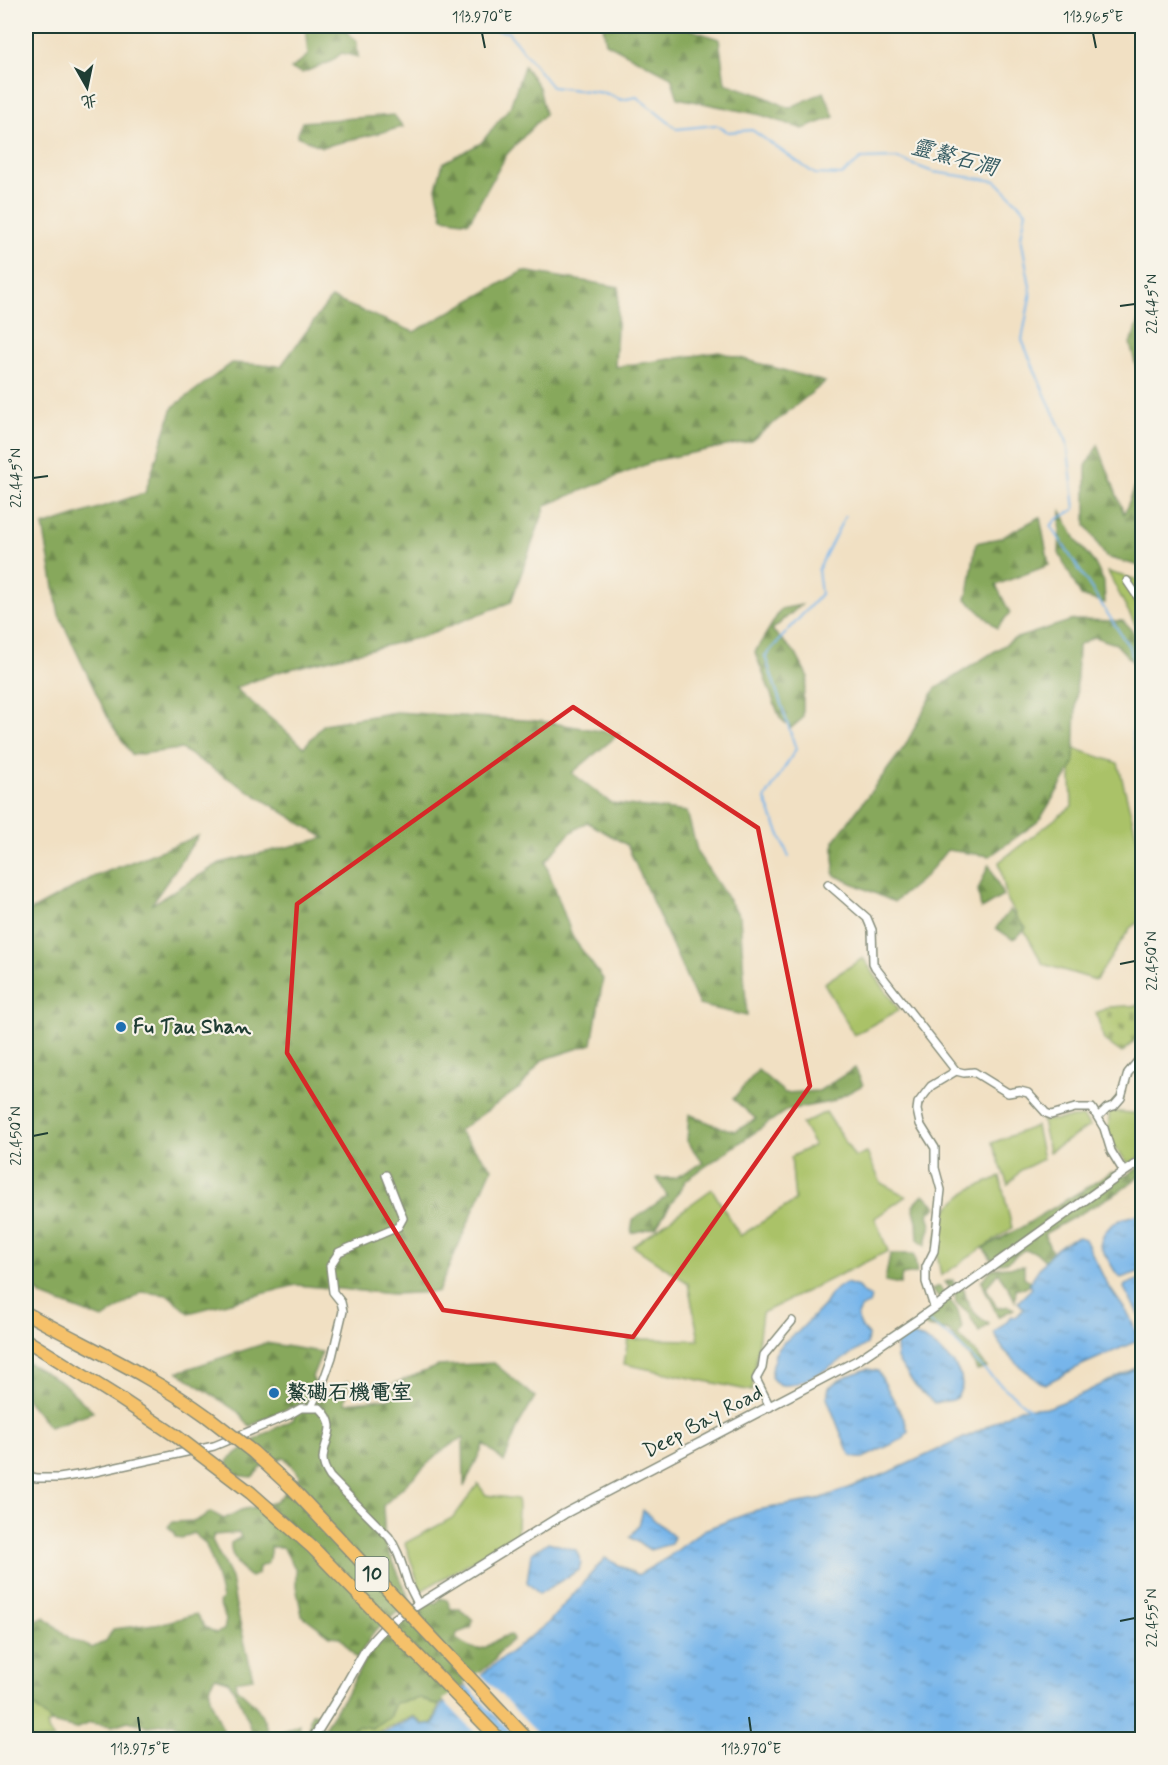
<svg xmlns="http://www.w3.org/2000/svg" width="1168" height="1765" font-family="Mynerve,'LXGW WenKai TC',sans-serif">
<style>
.green{fill:#aac268;stroke:#64804e;stroke-width:1.5}
.forest{fill:url(#forest-firs);stroke:#537248;stroke-width:1.5}
.cemetery{fill:url(#cemetery-stones);stroke:#64804e;stroke-width:1.5}
.water{fill:url(#water-ripples);stroke:#4b798f;stroke-width:1.5}
.pier{fill:#f1e0c3}
.lines{fill:none;stroke-linecap:round;stroke-linejoin:round}
.stream{stroke:#77b5ea;stroke-width:2}
.minor-casing{stroke:#888e7c;stroke-width:10}
.tertiary-casing{stroke:#888e7c;stroke-width:11}
.motorway-casing{stroke:#888e7c;stroke-width:15}
.minor{stroke:#fff;stroke-width:7}
.tertiary{stroke:#fff;stroke-width:8}
.motorway{stroke:#f5c16b;stroke-width:12}
.motorway-bridge-casing{stroke:#888e7c;stroke-width:15;stroke-linecap:butt}
.motorway-bridge{stroke:#f5c16b;stroke-width:12}
.marked{fill:none;stroke:#d62828;stroke-width:4.5;stroke-linejoin:round}
.ticks{fill:none;stroke:#1f3d34;stroke-width:2}
.poi-dot{fill:#1f6fb2;stroke:#f7f3e8;stroke-width:2}
.labels{text-anchor:middle;dominant-baseline:central;stroke-width:4.5;stroke-linejoin:round;paint-order:stroke}
.shield{fill:#f7f3e8;stroke:#60746a;stroke-width:1.5}
.shield-label{font-size:20px;font-weight:bold;fill:#1f3d34}
.poi-label{font-size:21px;font-weight:bold;fill:#1f3d34;stroke:#f7f3e8;text-anchor:start}
.street-label{font-size:21px;fill:#1f3d34;stroke:#f7f3e8}
.water-label{font-size:22px;font-style:italic;fill:#355b62;stroke:#f7f3e8}
.neatline{fill:none;stroke:#1f3d34;stroke-width:2}
.ticks-label{font-size:15px;text-anchor:middle;fill:#1f3d34}
</style>
<defs>
<pattern id="forest-firs" width="22" height="20" patternUnits="userSpaceOnUse" patternTransform="scale(1.5)"><rect width="22" height="20" fill="#87a85c"/><path d="M5 1l3.5 6h-7zM16 11l3.5 6h-7z" fill="#6e8a4d"/></pattern>
<pattern id="cemetery-stones" width="16" height="16" patternUnits="userSpaceOnUse" patternTransform="scale(1.5)"><rect width="16" height="16" fill="#aac268"/><path d="M2 7V4a2 2 0 0 1 4 0v3zM10 15v-3a2 2 0 0 1 4 0v3z" fill="#8a9f56"/></pattern>
<pattern id="water-ripples" width="26" height="14" patternUnits="userSpaceOnUse" patternTransform="scale(1.5)"><rect width="26" height="14" fill="#77b5ea"/><path d="M2 4q2-2 4 0t4 0M15 11q2-2 4 0t4 0" fill="none" stroke="#6194be"/></pattern>
</defs>
<rect width="100%" height="100%" fill="#f7f3e8"/>
<filter id="ink" filterUnits="userSpaceOnUse"><feTurbulence type="fractalNoise" baseFrequency=".0167" numOctaves="2"/><feDisplacementMap in="SourceGraphic" scale="12" xChannelSelector="R" yChannelSelector="G"/><feConvolveMatrix kernelMatrix="1 2 1 2 8 2 1 2 1" color-interpolation-filters="sRGB"/></filter>
<filter id="wash" filterUnits="userSpaceOnUse"><feTurbulence type="fractalNoise" baseFrequency=".008" numOctaves="4" result="noise"/><feDisplacementMap in="SourceGraphic" scale="24" xChannelSelector="R" yChannelSelector="G"/><feGaussianBlur stdDeviation="1.35" result="paint"/><feColorMatrix in="noise" values="0 0 0 0 0 0 0 0 0 0 0 0 0 0 0 0 0 1.4 0 .05"/><feComposite in="paint" operator="in"/></filter>
<g filter="url(#wash)">
<rect width="100%" height="100%" fill="#f1e0c3"/>
<!-- green -->
<g class="green">
<polygon points="1108,572 1142,581 1142,638"/>
<polygon points="1070,747 1118,763 1142,857 1142,919 1130,928 1096,980 1043,964 1007,899 999,862 1072,806"/>
<polygon points="863,958 899,1010 854,1035 824,983"/>
<polygon points="1109,1111 1142,1114 1142,1155 1129,1164 1108,1140"/>
<polygon points="826,1112 855,1157 867,1153 881,1183 906,1196 875,1218 888,1251 762,1313 752,1391 624,1364 628,1339 699,1340 688,1283 633,1246 712,1189 740,1236 795,1201 791,1157 814,1145 802,1124"/>
<polygon points="1083,1117 1090,1126 1049,1152 1042,1121"/>
<polygon points="1036,1126 1043,1159 1021,1170 1008,1185 992,1143"/>
<polygon points="1000,1177 1012,1228 941,1276 935,1242 948,1208 969,1190"/>
<path d="M478 1484 486 1495 517 1499C520 1514 515 1521 518 1535L421 1591 405 1543 454 1517Z"/>
<polygon points="421,1698 432,1704 439,1705 433,1723 423,1724 414,1716 369,1736 365,1739 340,1740 347,1736 357,1726 372,1728 389,1718 395,1703"/>
<polygon points="26,1701 28,1701 52,1723 47,1725 48,1730 54,1739 26,1740"/>
</g>
<!-- forest -->
<g class="forest">
<polygon points="307,26 341,26 357,42 358,57 342,53 330,62 302,73 291,69 308,55 305,27"/>
<polygon points="603,26 680,26 719,39 725,83 763,96 789,108 824,92 834,117 803,129 761,115 678,98 671,77 606,43"/>
<polygon points="524,66 539,87 545,114 507,154 469,222 443,218 436,188 443,163 481,143 510,107"/>
<polygon points="394,115 403,127 322,147 297,136 302,122"/>
<polygon points="523,271 619,287 615,367 719,352 825,382 751,441 657,460 546,505 511,602 421,637 278,672 235,688 304,747 324,724 396,712 540,721 619,734 572,773 611,803 687,812 698,854 740,917 747,1016 699,1005 627,845 587,822 569,834 545,862 573,938 603,979 592,1044 542,1060 521,1087 458,1131 492,1168 438,1292 393,1294 296,1285 189,1313 168,1295 142,1292 103,1319 42,1296 26,1282 26,909 29,912 93,877 198,836 151,905 220,863 325,838 181,749 132,755 110,722 59,615 43,526 145,493 173,407 232,363 281,366 331,298 414,332"/>
<polygon points="1142,315 1142,389 1130,343"/>
<polygon points="1098,445 1124,514 1135,487 1142,459 1142,562 1139,566 1106,557 1086,525 1086,466"/>
<polygon points="1061,511 1077,541 1095,564 1104,582 1105,603 1081,596 1059,553"/>
<polygon points="1040,517 1049,565 996,585 1010,613 997,628 966,599 969,588 976,543 1000,538"/>
<polygon points="801,605 772,630 796,654 808,677 803,697 803,718 791,728 780,718 755,652 781,609"/>
<polygon points="1073,620 1123,621 1142,642 1142,672 1116,644 1094,637 1078,645 1074,764 1039,821 990,856 947,850 926,876 894,902 834,875 834,841 905,746 935,689 1014,639"/>
<polygon points="989,864 1003,896 981,909 978,890"/>
<polygon points="1010,910 1026,928 1017,937 1012,939 996,928"/>
<polygon points="855,1068 863,1085 831,1102 787,1110 686,1180 656,1227 631,1233 633,1220 667,1196 657,1178 675,1178 703,1163 687,1141 689,1114 719,1127 736,1131 756,1119 733,1099 758,1070 785,1093 819,1091"/>
<polygon points="1142,1166 1142,1174 1120,1191 1044,1234 1054,1257 1049,1264 1037,1253 1024,1250 1007,1262 995,1264 983,1248 1022,1227 1112,1172 1125,1176"/>
<polygon points="924,1194 937,1207 928,1214 931,1225 925,1246 918,1240 917,1221 913,1206"/>
<polygon points="890,1254 914,1254 917,1273 902,1275 900,1284 885,1281"/>
<polygon points="1024,1266 1024,1277 1033,1283 1025,1288 1016,1288 1015,1301 1008,1287 998,1273 986,1287 997,1308 1009,1306 1014,1309 998,1317 981,1281 993,1268"/>
<path d="M953 1280 956 1290 964 1289C967 1306 974 1315 989 1324L979 1332 967 1311 956 1303 955 1295 945 1282Z"/>
<polygon points="939,1286 958,1311 962,1328 958,1336 975,1351 987,1368 977,1371 974,1364 949,1331 927,1327 922,1319 942,1301 931,1290"/>
<path d="M266 1343 322 1352 312 1377 322 1398 348 1381 345 1403 392 1398 393 1384 438 1366 494 1363 535 1397 519 1424 504 1462 484 1444 464 1487 463 1437 439 1453 383 1506 385 1543 411 1603 394 1615 373 1633 357 1659 340 1637 330 1636 302 1615 296 1586V1570L283 1547H271L268 1563 259 1567 258 1574 251 1577C241 1571 229 1555 231 1543L241 1537 239 1533 214 1535 212 1540 231 1578 236 1606 253 1678 235 1681 236 1688C258 1706 263 1712 270 1739H253C248 1718 241 1699 228 1681L215 1677 210 1685V1699L227 1739H197L191 1733 173 1723 148 1726 128 1721 113 1726 90 1723 76 1729 52 1723 29 1701H26V1626L45 1617 69 1638 92 1648 106 1641 113 1629 163 1623 196 1614 205 1627 216 1633 224 1630 226 1620 219 1603 222 1599 213 1563 205 1543 193 1533 182 1538 175 1537 174 1532 168 1527 172 1522 196 1521 211 1512 224 1519 241 1510 276 1502 300 1476 284 1457 263 1466 252 1477 232 1475 227 1461C248 1443 268 1431 294 1419L292 1406 250 1426 238 1412 178 1372Z"/>
<polygon points="26,1362 62,1382 93,1412 49,1427 26,1399"/>
<path d="M440 1598 447 1600 451 1609H460L473 1621 471 1628 457 1633 456 1639C489 1662 484 1639 511 1635L513 1639 499 1652 494 1661 439 1705 432 1704 421 1698 395 1703 389 1717 372 1728 357 1726C341 1742 337 1739 316 1740L349 1690 367 1654 391 1624 427 1601 436 1604Z"/>
<polygon points="312,1713 319,1714 321,1718 308,1739 279,1740 281,1732 299,1724 301,1736 303,1737 309,1731 310,1717"/>
</g>
<!-- cemetery -->
<polygon class="cemetery" points="1142,1005 1142,1033 1122,1053 1104,1040 1096,1013 1109,1007"/>
<!-- water -->
<g class="water">
<path d="M1142 1213V1271L1121 1278 1116 1273 1100 1246C1105 1221 1122 1219 1142 1213Z"/>
<path d="M1079 1237 1085 1239 1107 1284 1129 1315 1138 1337 1135 1342 1082 1365 1045 1384 1039 1382 1020 1366 1003 1349 994 1333 1012 1316 1015 1317 1024 1309 1018 1302 1032 1288 1029 1284C1041 1264 1055 1243 1079 1237Z"/>
<polygon points="1142,1278 1142,1321 1124,1288 1125,1285"/>
<path d="M846 1283 858 1287 863 1293 871 1297 869 1305 862 1307 857 1317 862 1328 868 1335 867 1344C852 1354 799 1389 782 1385 777 1384 774 1381 771 1377L775 1354 784 1342 798 1332 824 1305 830 1295 838 1287Z"/>
<polygon points="911,1335 925,1339 939,1350 954,1364 961,1376 962,1386 958,1396 953,1400 934,1403 916,1387 897,1359 896,1345 897,1341"/>
<polygon points="1142,1365 1142,1739 368,1740 414,1718 422,1725 434,1724 441,1706 548,1623 605,1558 638,1575 667,1558 704,1530 757,1510 817,1500 892,1471 977,1432 1018,1409 1050,1407 1084,1393"/>
<path d="M867 1369 878 1371 905 1421 908 1431 903 1439 863 1458C854 1459 851 1457 847 1449L827 1398 829 1387 845 1377Z"/>
<polygon points="643,1510 674,1537 671,1544 650,1550 630,1537 639,1526"/>
<polygon points="548,1542 576,1550 581,1562 579,1570 539,1594 527,1582 531,1554"/>
</g>
<!-- pier -->
<g class="pier">
<polygon points="479,1672 543,1739 518,1739 464,1683"/>
<polygon points="458,1689 507,1739 481,1739 443,1700"/>
</g>
<g class="lines">
<!-- stream -->
<g class="stream">
<polyline points="462,26 508,32 552,87 605,93 621,100 637,97 677,129 716,125 728,132 752,130 815,174 842,175 861,159 896,158 933,172 996,181 1026,211 1021,237 1031,292 1022,340 1043,390 1067,442 1075,509 1056,520 1051,526 1131,650 1142,699"/>
<polyline points="1142,714 1142,720 1132,733 1137,755 1142,766"/>
<polyline points="789,857 765,799 796,749 765,656 821,594 818,570 845,516"/>
<polyline points="926,1320 949,1336 991,1376 1029,1409"/>
</g>
</g>
</g>
<g filter="url(#ink)">
<g class="lines">
<defs>
<g id="minor">
<polyline points="1127,581 1142,603"/>
<polyline points="828,884 867,918 872,930 873,963 875,967 956,1071 964,1073 974,1072 1008,1093 1020,1091 1028,1093 1046,1113 1051,1115 1075,1108 1092,1108 1104,1128 1111,1151 1124,1172"/>
<polyline points="1098,1117 1107,1108 1114,1106 1121,1098 1128,1073 1142,1056"/>
<polyline points="934,1307 926,1282 926,1267 934,1251 941,1190 935,1168 935,1148 920,1124 917,1110 918,1103 931,1086 956,1071"/>
<polyline points="311,1407 322,1385 332,1357 343,1311 341,1302 333,1292 330,1266 339,1252 398,1227 403,1218 386,1175"/>
<polyline points="770,1407 756,1379 762,1368 764,1355 792,1321"/>
<path d="M26 1476 37 1478H59L90 1473 214 1446 289 1415 301 1408H320C340 1427 324 1438 323 1459 323 1466 326 1471 330 1477L389 1537C398 1550 401 1562 406 1577 408 1586 414 1595 418 1604"/>
</g>
<polyline id="tertiary" points="312,1740 344,1688 365,1651 375,1638 390,1622 564,1514 858,1360 920,1318 1124,1172 1142,1160"/>
<g id="motorway">
<path d="M26 1313C87 1347 151 1375 208 1417"/>
<polyline points="26,1340 119,1398 176,1436"/>
</g>
</defs>
<!-- minor casing -->
<use href="#minor" class="minor-casing"/>
<!-- tertiary casing -->
<use href="#tertiary" class="tertiary-casing"/>
<!-- motorway casing -->
<use href="#motorway" class="motorway-casing"/>
<!-- minor -->
<use href="#minor" class="minor"/>
<!-- tertiary -->
<use href="#tertiary" class="tertiary"/>
<!-- motorway -->
<use href="#motorway" class="motorway"/>
<defs>
<g id="motorway-bridge">
<polyline points="208,1417 253,1452 292,1488 528,1740"/>
<polyline points="176,1436 251,1493 313,1548 500,1740"/>
</g>
</defs>
<!-- motorway-bridge casing -->
<use href="#motorway-bridge" class="motorway-bridge-casing"/>
<!-- motorway-bridge -->
<use href="#motorway-bridge" class="motorway-bridge"/>
</g>
</g>
<!-- marked area -->
<path class="marked" d="M573 707 758 828 810 1086 633 1337 443 1310 287 1053 297 904Z"/>
<!-- ticks -->
<path class="ticks" d="M482 33 485 48M1093 33 1096 48M1120 306 1135 304M33 478 48 476M1120 964 1135 961M33 1136 48 1133M1120 1621 1135 1618M138 1717 140 1732M749 1717 751 1732"/>
<!-- markers -->
<g class="poi-dot">
<circle cx="121" cy="1027" r="6"/>
<circle cx="274" cy="1393" r="6"/>
</g>
<g class="labels">
<!-- shield labels -->
<rect class="shield" x="355.5" y="1557" width="33" height="34" rx="4.5"/>
<g class="shield-label">
<text x="372" y="1574">10</text>
</g>
<!-- poi labels -->
<g class="poi-label">
<text x="133" y="1027">Fu Tau Shan</text>
<text x="286" y="1393">鰲磡石機電室</text>
</g>
<!-- street labels -->
<g class="street-label">
<text transform="translate(703 1422) rotate(-28)">Deep Bay Road</text>
</g>
<!-- water labels -->
<g class="water-label">
<text transform="translate(954 158) rotate(15)">靈鰲石澗</text>
</g>
</g>
<!-- margin -->
<rect width="1168" height="1765" fill="none" stroke="#f7f3e8" stroke-width="66"/>
<!-- north arrow -->
<g transform="translate(87 87) rotate(171)" stroke="#f7f3e8" stroke-width="4.5" paint-order="stroke">
<path d="M0-4.5L10 22L0 15L-10 22Z" fill="#1f3d34"/>
<text y="-9" font-size="16" font-weight="bold" text-anchor="middle" fill="#1f3d34">北</text>
</g>
<rect x="33" y="33" width="1102" height="1699" class="neatline"/>
<g class="ticks-label">
<text x="482" y="22">113.970°E</text>
<text x="1093" y="22">113.965°E</text>
<text transform="translate(1152 304) rotate(-90)" y="5">22.445°N</text>
<text transform="translate(16 478) rotate(-90)" y="5">22.445°N</text>
<text transform="translate(1152 961) rotate(-90)" y="5">22.450°N</text>
<text transform="translate(16 1136) rotate(-90)" y="5">22.450°N</text>
<text transform="translate(1152 1618) rotate(-90)" y="5">22.455°N</text>
<text x="140" y="1754">113.975°E</text>
<text x="751" y="1754">113.970°E</text>
</g>
</svg>
